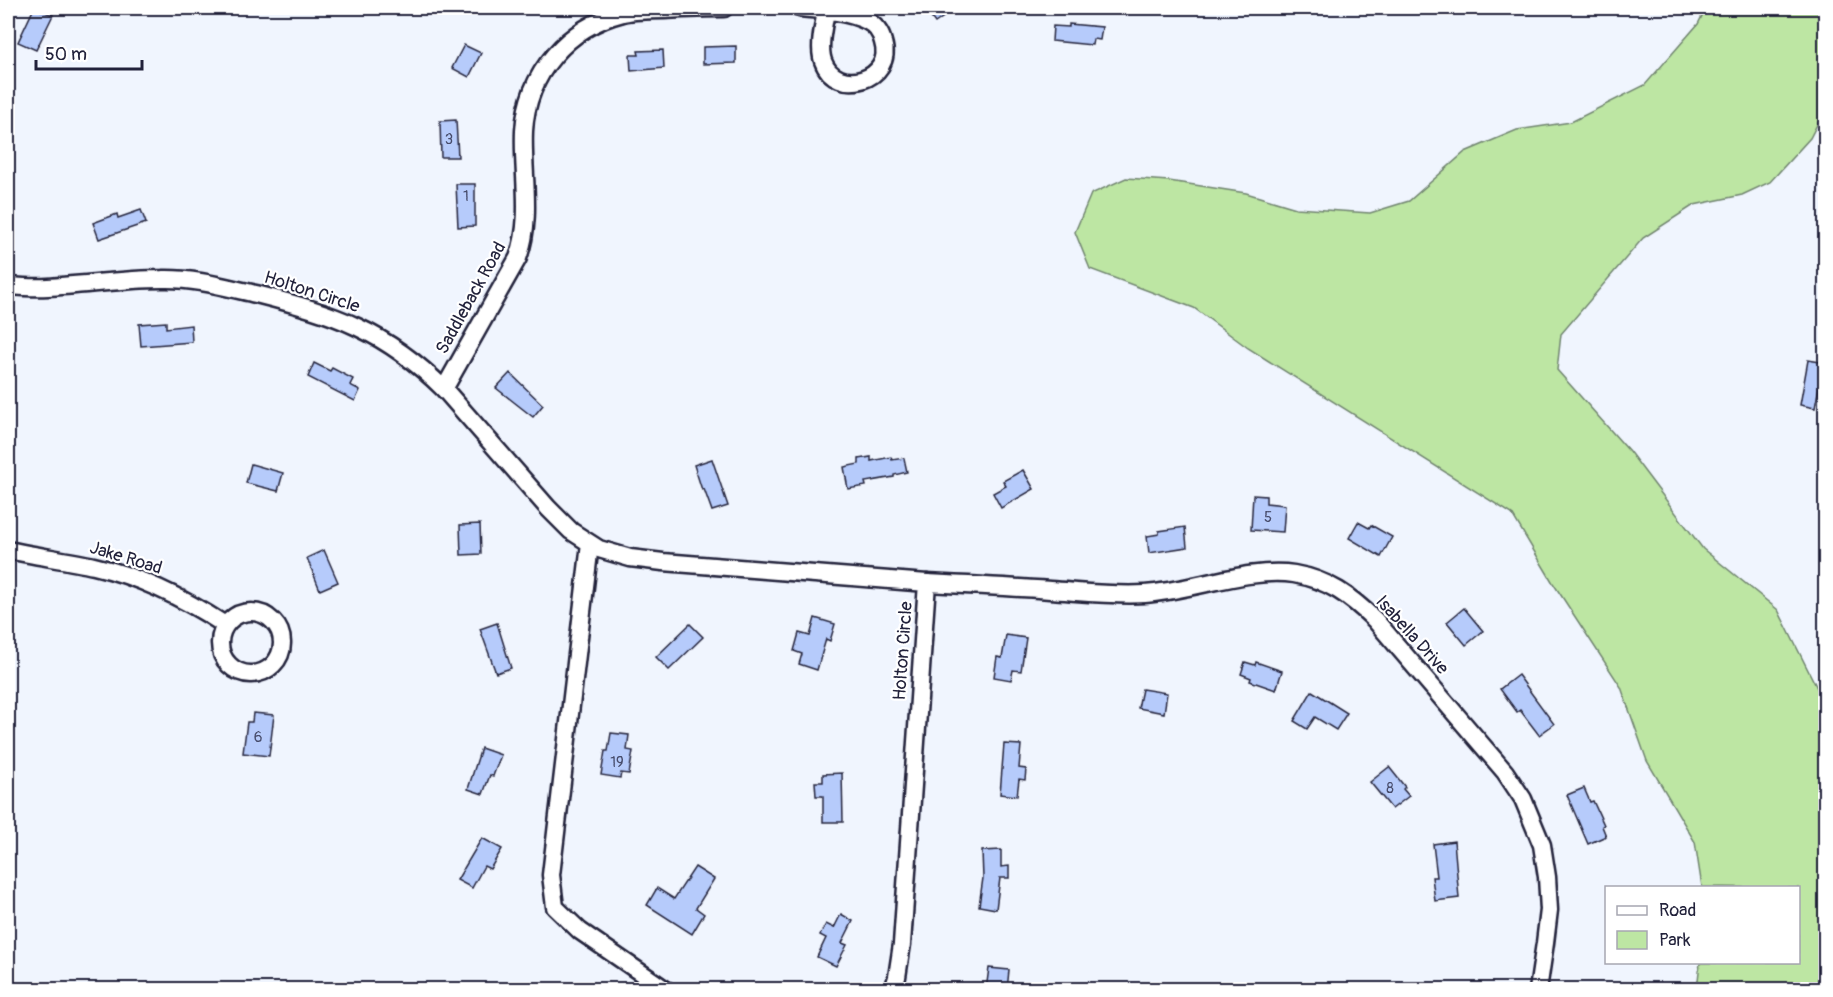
<svg xmlns="http://www.w3.org/2000/svg" width="1833" height="997" font-family="Pangolin,sans-serif">
<style>
.green{fill:#bde6a3;stroke:#70846f;stroke-width:1.5}
.building{fill:#b6cbfb;stroke:#22223b;stroke-width:1.5}
.lines{fill:none;stroke-linecap:round;stroke-linejoin:round}
.minor-casing{stroke:#22223b;stroke-width:21}
.minor{stroke:#fff;stroke-width:16}
.labels{text-anchor:middle;dominant-baseline:central;stroke-width:4.5;stroke-linejoin:round;paint-order:stroke}
.number-label{font-size:15px;fill:#474c6b}
.street-label{font-size:18px;fill:#22223b;stroke:#fff}
</style>
<rect width="100%" height="100%" fill="#f0f5fe"/>
<filter id="ink" filterUnits="userSpaceOnUse"><feTurbulence type="fractalNoise" baseFrequency=".0167" numOctaves="2"/><feDisplacementMap in="SourceGraphic" scale="12" xChannelSelector="R" yChannelSelector="G"/><feConvolveMatrix kernelMatrix="1 2 1 2 8 2 1 2 1" color-interpolation-filters="sRGB"/></filter>
<g filter="url(#ink)">
<!-- green -->
<polygon class="green" points="1706,8 1825,8 1825,109 1810,138 1770,182 1742,195 1694,205 1643,238 1561,334 1557,370 1629,451 1703,549 1778,610 1825,704 1825,989 1697,989 1700,963 1798,962 1798,888 1702,887 1695,842 1647,761 1621,687 1553,583 1512,514 1248,348 1194,308 1090,269 1075,232 1091,194 1126,178 1169,181 1246,193 1296,208 1370,213 1409,201 1465,152 1517,130 1571,122 1645,85 1698,24"/>
<!-- building -->
<g class="building">
<polygon points="34,8 53,15 36,50 18,42"/>
<polygon points="924,8 956,8 935,23"/>
<polygon points="1069,24 1102,27 1100,40 1093,39 1092,45 1052,41 1053,26 1069,27"/>
<polygon points="464,45 481,53 469,77 452,68"/>
<polygon points="736,46 736,63 703,64 703,47"/>
<polygon points="663,50 664,68 631,71 630,55 639,55 638,51"/>
<polygon points="456,120 458,157 441,157 440,121"/>
<polygon points="456,184 475,184 475,226 458,227"/>
<polygon points="141,210 146,223 99,239 93,223 117,214 118,218"/>
<polygon points="166,322 166,328 191,325 192,342 141,346 139,324"/>
<polygon points="1808,360 1826,363 1826,388 1819,387 1815,408 1800,405"/>
<polygon points="314,363 330,371 332,368 353,379 350,385 360,390 355,401 308,377"/>
<polygon points="510,373 543,405 533,417 496,388"/>
<polygon points="871,457 871,461 891,457 892,460 904,458 907,472 894,475 894,477 865,482 866,486 848,489 844,467 859,464 859,459"/>
<polygon points="712,459 728,506 712,511 704,489 702,490 694,465"/>
<polygon points="251,464 283,473 278,491 246,483"/>
<polygon points="1023,470 1034,489 1001,508 993,493 1006,486 1003,481"/>
<polygon points="1253,495 1266,496 1266,503 1285,505 1283,532 1251,530"/>
<polygon points="1358,522 1369,528 1371,525 1392,537 1381,557 1349,538"/>
<polygon points="480,524 481,554 461,555 460,525"/>
<polygon points="1185,527 1187,547 1149,553 1147,536 1159,534 1159,531"/>
<polygon points="324,550 338,582 320,590 307,558"/>
<polygon points="1464,608 1483,631 1466,645 1447,622"/>
<polygon points="815,618 835,624 830,641 826,639 817,670 799,664 802,654 794,651 799,633 810,636"/>
<polygon points="497,623 511,668 496,673 480,629"/>
<polygon points="690,624 703,637 669,670 656,657"/>
<polygon points="1006,635 1026,638 1021,671 1013,670 1011,680 994,677 997,657 1002,658"/>
<polygon points="1245,662 1255,665 1256,662 1282,671 1276,690 1250,681 1251,678 1241,674"/>
<polygon points="1518,675 1554,724 1539,735 1520,710 1517,712 1500,689"/>
<polygon points="1142,689 1167,693 1164,713 1138,708"/>
<polygon points="1312,691 1347,713 1336,730 1315,717 1307,729 1294,721"/>
<polygon points="253,713 274,715 269,756 243,753 247,722 252,722"/>
<polygon points="611,733 629,735 627,750 633,751 629,774 621,773 620,778 601,775 605,751 608,751"/>
<polygon points="1004,744 1021,745 1019,768 1026,769 1025,780 1019,779 1017,796 1000,794"/>
<polygon points="481,748 501,755 493,776 490,775 483,794 468,789"/>
<polygon points="1389,767 1405,787 1403,789 1409,796 1392,809 1370,782"/>
<polygon points="842,773 843,822 823,822 823,796 816,796 815,782 823,782 823,774"/>
<polygon points="1584,788 1590,802 1593,801 1604,825 1602,826 1606,836 1588,844 1567,795"/>
<polygon points="482,838 502,849 490,869 484,866 472,888 457,880"/>
<polygon points="1454,841 1459,898 1435,901 1432,877 1437,877 1433,844"/>
<polygon points="1001,850 1001,867 1009,866 1009,878 1000,878 996,909 979,906 983,878 982,851"/>
<polygon points="695,867 714,879 696,908 704,914 692,934 647,905 657,888 674,899"/>
<polygon points="841,914 853,921 842,943 847,945 836,966 817,957 826,938 820,935 826,924 834,928"/>
<polygon points="989,968 1009,970 1007,990 986,990"/>
</g>
<g class="lines">
<defs>
<g id="minor">
<path d="M799 8C821 10 846 11 867 21 875 25 881 33 883 42 895 80 836 98 823 61 818 46 824 25 826 10"/>
<path d="M8 286C21 287 35 288 48 287 86 285 124 279 162 279 194 278 225 287 256 294 335 314 384 330 444 389L548 508 571 531 599 549 630 558 663 562 927 583 902 944 897 977 893 990"/>
<path d="M444 389 518 258C533 217 522 173 524 131 527 73 568 27 623 13 636 10 651 10 664 10 684 9 704 8 724 8"/>
<polyline points="590,544 551,875 555,907 580,931 666,990"/>
<path d="M8 550C36 556 66 560 94 566 142 577 185 599 225 625"/>
<path d="M927 583C968 585 1009 587 1050 590 1081 592 1114 596 1145 594 1191 591 1250 567 1294 574 1329 580 1350 596 1375 620L1505 772 1523 799 1542 845 1547 877 1549 910 1545 943 1538 990"/>
<circle cx="251" cy="643" r="31"/>
</g>
</defs>
<!-- minor casing -->
<use href="#minor" class="minor-casing"/>
<!-- minor -->
<use href="#minor" class="minor"/>
</g>
</g>
<g class="labels">
<!-- number labels -->
<g class="number-label">
<text x="449" y="139">3</text>
<text x="466" y="196">1</text>
<text x="1268" y="517">5</text>
<text x="258" y="737">6</text>
<text x="617" y="762">19</text>
<text x="1390" y="788">8</text>
</g>
<!-- street labels -->
<g class="street-label">
<text transform="translate(312 292) rotate(18)">Holton Circle</text>
<text transform="translate(471 298) rotate(-61)">Saddleback Road</text>
<text transform="translate(126 558) rotate(17)">Jake Road</text>
<text transform="translate(1412 635) rotate(48)">Isabella Drive</text>
<text transform="translate(903 651) rotate(-86)">Holton Circle</text>
</g>
</g>
<!-- margin -->
<rect width="1833" height="997" fill="none" stroke="#fff" stroke-width="30"/>
<rect x="15" y="15" width="1803" height="967" fill="none" stroke="#22223b" stroke-width="2" filter="url(#ink)"/>
<!-- legend -->
<rect x="1605" y="886" width="195" height="78" fill="#ffffff" stroke="#a7a7b1" stroke-width="1.5"/>
<rect x="1617" y="906" width="30" height="9" fill="#ffffff" stroke="#a7a7b1" stroke-width="1.5"/>
<text x="1659" y="916" font-size="18" fill="#22223b">Road</text>
<rect x="1617" y="931" width="30" height="18" fill="#bde6a3" stroke="#a7a7b1" stroke-width="1.5"/>
<text x="1659" y="946" font-size="18" fill="#22223b">Park</text>
<!-- scale -->
<path d="M36 60v9h106v-9" fill="none" stroke="#22223b" stroke-width="3"/>
<text x="45" y="60" font-size="18" fill="#22223b" stroke="#ffffff" stroke-width="4.5" paint-order="stroke">50 m</text>
</svg>
